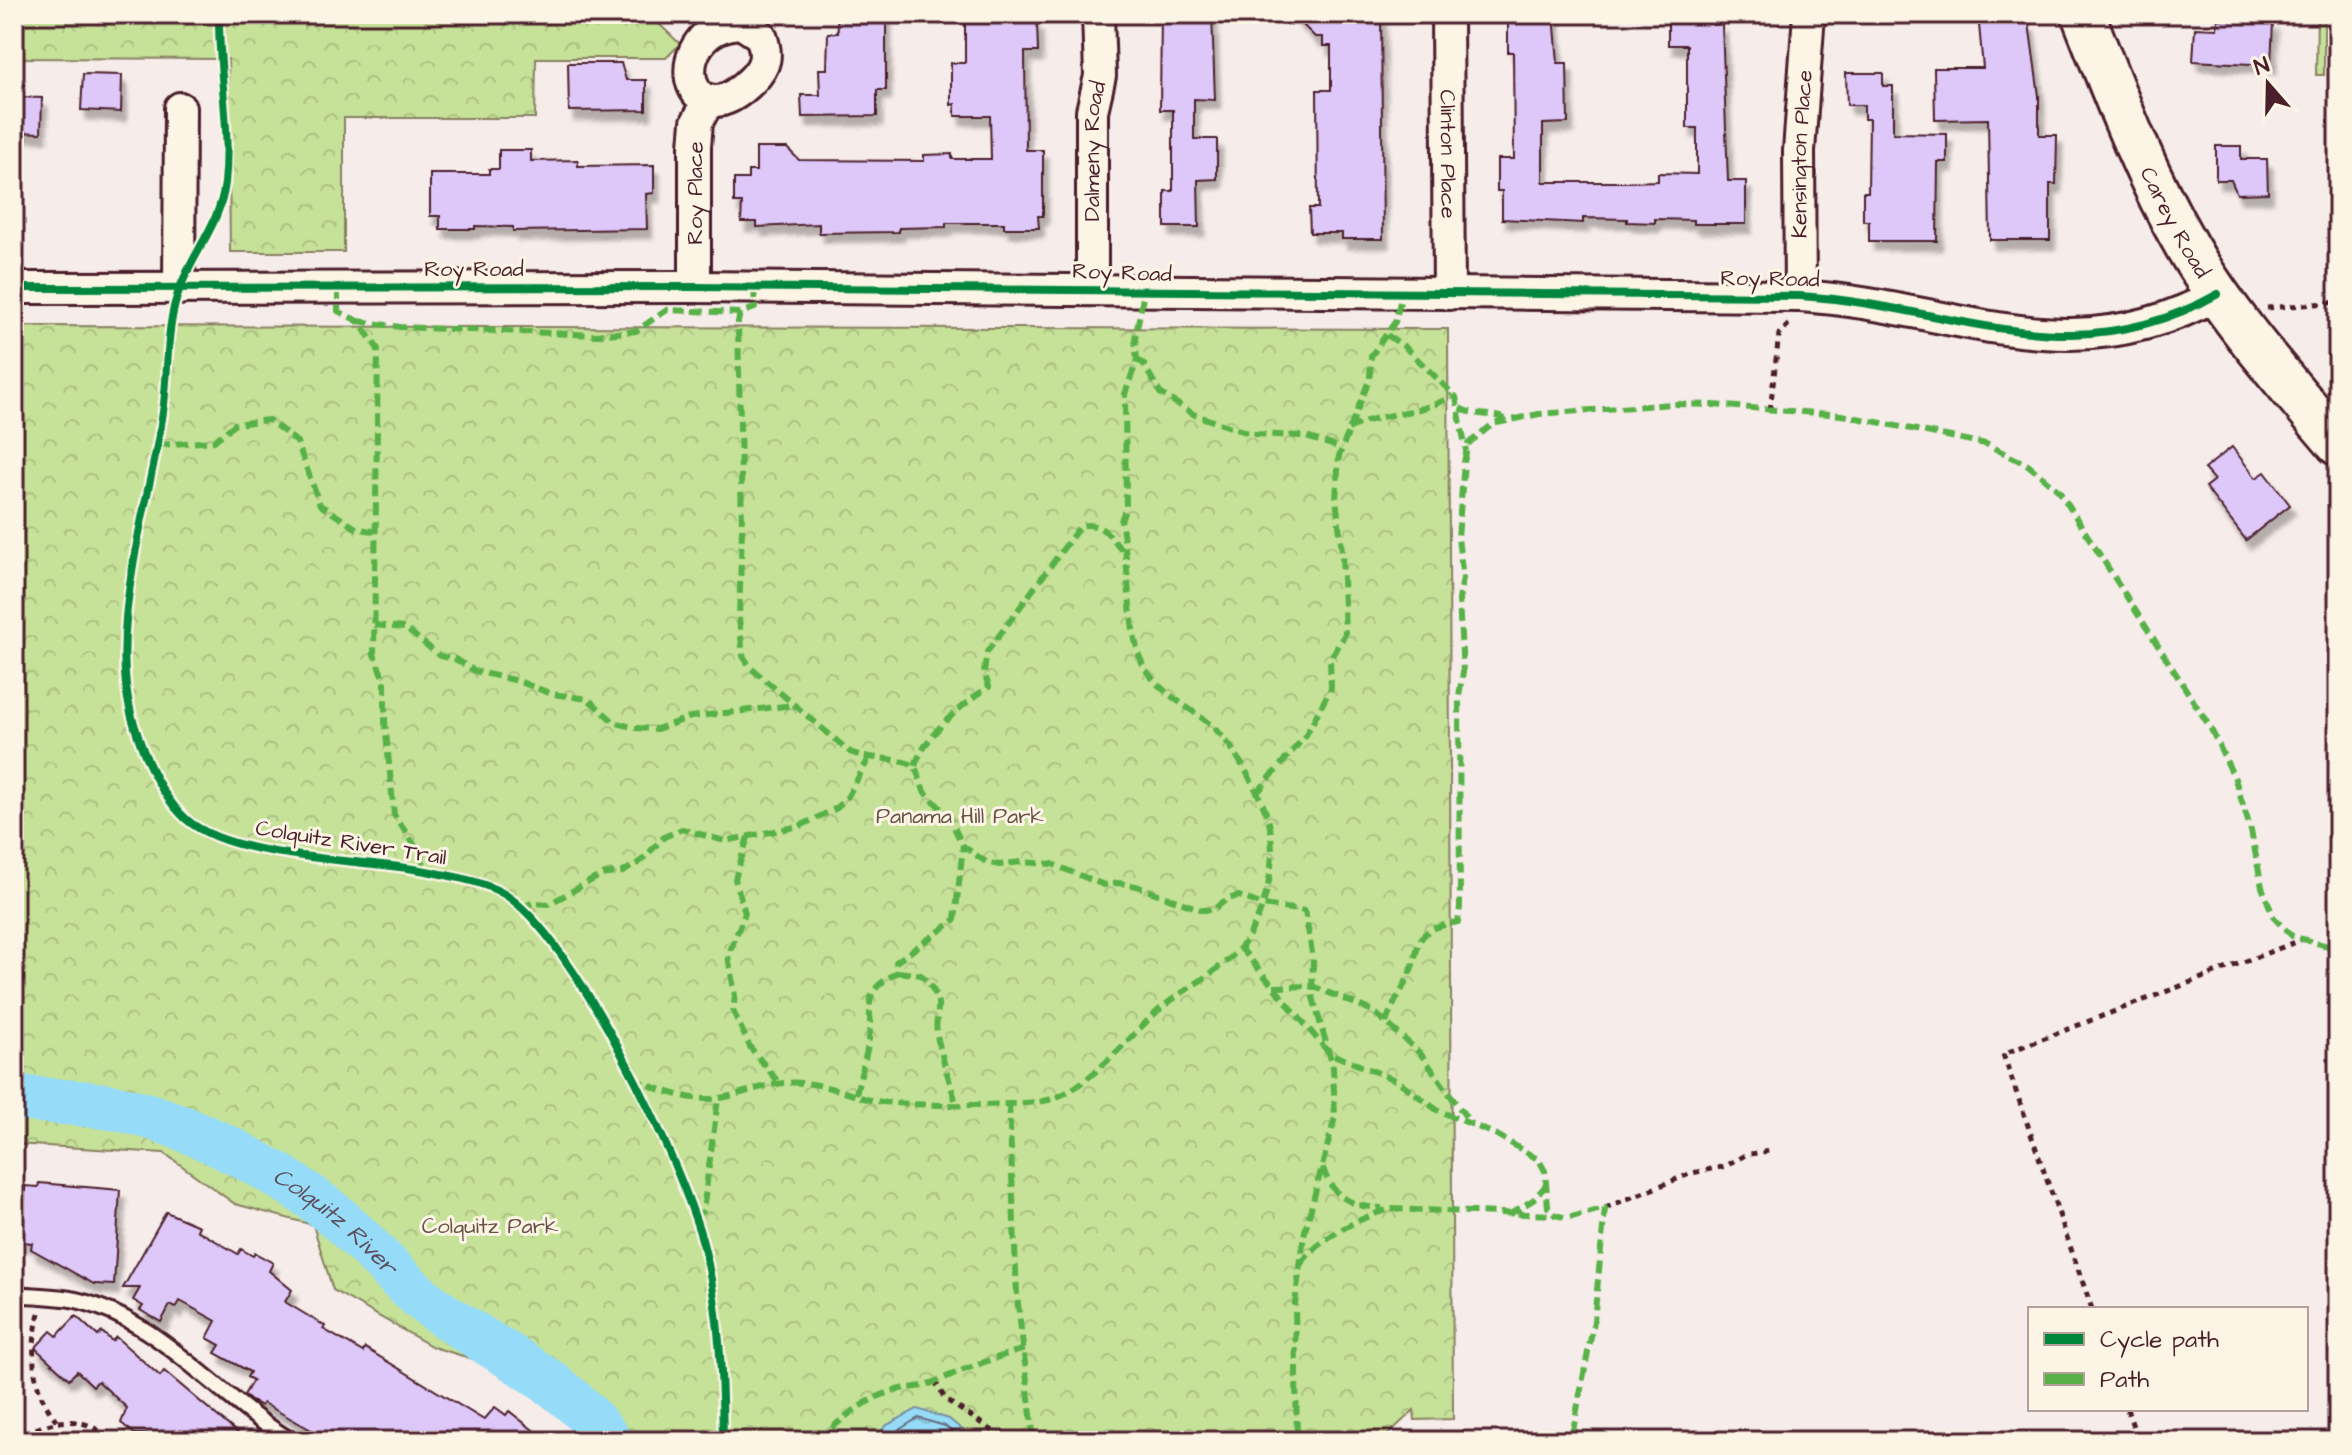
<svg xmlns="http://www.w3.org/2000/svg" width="2352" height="1455" font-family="'Architects Daughter',sans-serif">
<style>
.park{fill:url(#park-crowns);stroke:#888062;stroke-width:2}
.water{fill:url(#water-ripples);stroke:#7890a6;stroke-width:2}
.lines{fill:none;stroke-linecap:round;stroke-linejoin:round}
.shore{stroke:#686b7d;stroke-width:2}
.river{stroke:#96dcf8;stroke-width:46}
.building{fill:#ddc8f9;stroke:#4a1f2b;stroke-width:2;filter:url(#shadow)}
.lane-casing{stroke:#4a1f2b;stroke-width:20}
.street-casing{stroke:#4a1f2b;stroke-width:36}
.secondary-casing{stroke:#4a1f2b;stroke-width:48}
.path{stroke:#4a1f2b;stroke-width:5;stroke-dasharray:6 6;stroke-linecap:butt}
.lane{stroke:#fcf5e5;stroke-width:14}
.street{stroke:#fcf5e5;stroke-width:30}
.secondary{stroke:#fcf5e5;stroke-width:42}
.quiet{stroke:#57b146;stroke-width:6;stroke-dasharray:12 6;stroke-linecap:butt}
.cycleway-casing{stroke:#fcf5e5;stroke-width:13}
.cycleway{stroke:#00873e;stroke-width:8}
.labels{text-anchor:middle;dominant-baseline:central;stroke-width:6;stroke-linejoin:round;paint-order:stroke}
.street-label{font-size:22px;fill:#4a1f2b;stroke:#fcf5e5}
.park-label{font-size:22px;fill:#695046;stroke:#fcf5e5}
.water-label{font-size:24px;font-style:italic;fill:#5d4e5e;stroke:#fcf5e5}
</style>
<defs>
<pattern id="park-crowns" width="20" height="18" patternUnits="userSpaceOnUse" patternTransform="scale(2)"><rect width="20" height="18" fill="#c6e198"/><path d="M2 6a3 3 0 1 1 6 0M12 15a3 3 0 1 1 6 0" fill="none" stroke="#acc183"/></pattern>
<pattern id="water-ripples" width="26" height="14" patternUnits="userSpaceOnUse" patternTransform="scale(2)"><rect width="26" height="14" fill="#96dcf8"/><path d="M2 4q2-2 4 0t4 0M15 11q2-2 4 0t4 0" fill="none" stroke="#83bcd5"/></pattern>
<filter id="shadow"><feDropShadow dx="5" dy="9" stdDeviation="2" flood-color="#0004"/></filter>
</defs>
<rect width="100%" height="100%" fill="#f6ece9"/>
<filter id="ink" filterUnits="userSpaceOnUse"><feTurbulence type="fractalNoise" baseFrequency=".0125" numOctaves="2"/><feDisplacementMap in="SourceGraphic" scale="16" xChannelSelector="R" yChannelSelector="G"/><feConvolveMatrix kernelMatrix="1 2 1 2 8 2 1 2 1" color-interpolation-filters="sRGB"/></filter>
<g filter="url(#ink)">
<!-- park -->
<g class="park">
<polygon points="14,14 649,14 680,44 666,58 536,58 535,118 344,118 344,252 230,252 228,59 14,58"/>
<polygon points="2317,14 2331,14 2324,19 2324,75 2316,75"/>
<polygon points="14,326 1448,329 1453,1419 1415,1420 1414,1410 1381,1441 602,1441 513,1371 433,1347 333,1290 313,1225 235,1204 164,1153 14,1144"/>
</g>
<!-- water -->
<polygon class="water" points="917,1409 949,1419 976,1441 870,1441 887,1425"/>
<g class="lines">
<!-- shore -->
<polyline class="shore" points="881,1441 918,1418 945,1426 963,1441"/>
<!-- river -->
<path class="river" id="s1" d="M14 1097C48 1102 83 1102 117 1108 182 1121 271 1166 324 1207 366 1238 397 1283 441 1313 498 1353 568 1381 609 1441"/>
</g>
<!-- building -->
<g class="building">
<polygon points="886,14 886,90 877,90 877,116 802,117 801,95 820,95 819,69 827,69 828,33 838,33 837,15"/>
<polygon points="965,14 1032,14 1032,22 1037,22 1038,52 1025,52 1026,150 1043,150 1043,216 1038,216 1039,228 1004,228 1004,223 946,223 946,227 899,228 899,232 819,233 819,224 757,227 757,222 741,222 742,203 734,203 734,179 748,179 748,171 756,171 756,148 787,148 799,160 924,161 924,155 952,154 952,159 991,159 990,116 955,116 955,104 951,105 951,63 965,63"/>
<polygon points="1161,14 1212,14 1215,100 1194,99 1194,139 1217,139 1217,179 1198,180 1199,227 1165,227 1165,191 1173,191 1173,110 1160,110"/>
<polygon points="1292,14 1381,14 1383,239 1342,239 1342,233 1310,233 1309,208 1318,208 1317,90 1331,90 1331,46 1323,46 1323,37 1315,37"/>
<polygon points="1508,14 1554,14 1558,63 1567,63 1568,123 1543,124 1543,182 1628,182 1658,181 1658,173 1697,174 1697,128 1687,128 1687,45 1668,45 1668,14 1713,14 1713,25 1722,24 1728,181 1746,181 1746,224 1694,224 1694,220 1655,219 1655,223 1627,222 1627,219 1583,218 1583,223 1502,219 1502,191 1497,191 1497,159 1514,159 1513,52 1508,52"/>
<polygon points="1978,14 2021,14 2022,23 2029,23 2039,96 2039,135 2057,135 2056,184 2050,184 2050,240 1990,240 1988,119 1935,120 1934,68 1983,68"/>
<polygon points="2218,19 2273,22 2271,65 2193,61 2195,28 2217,29"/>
<polygon points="568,63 621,63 626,80 646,80 646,110 569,111"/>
<polygon points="1846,73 1883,73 1883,86 1893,86 1893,133 1947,134 1947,162 1938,162 1937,241 1869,241 1869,221 1863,221 1863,192 1868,192 1869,119 1864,119 1864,105 1847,105"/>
<polygon points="83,74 122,75 121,112 81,110"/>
<polygon points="17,97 42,98 41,133 16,132"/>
<polygon points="2216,146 2241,146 2241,159 2267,159 2268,193 2237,194 2231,180 2216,180"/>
<polygon points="499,150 531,150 531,161 578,160 578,166 654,165 654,193 646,194 647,229 513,231 513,227 475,226 475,229 440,229 440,216 430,216 430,174 489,174 489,169 499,169"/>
<polygon points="2232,447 2256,478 2265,472 2290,505 2246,540 2205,487 2214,480 2204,469"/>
<polygon points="39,1183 120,1190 114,1285 94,1284 31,1249 32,1243 22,1242 25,1186 38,1187"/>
<polygon points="166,1212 199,1226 197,1230 238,1254 241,1249 253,1256 255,1253 273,1263 269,1271 292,1290 285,1302 325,1326 323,1329 363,1352 365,1348 484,1420 495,1407 506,1415 509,1411 547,1441 331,1441 263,1403 261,1406 251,1401 244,1395 253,1380 247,1377 250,1372 215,1353 220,1345 207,1338 216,1321 180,1301 176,1308 170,1305 161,1322 140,1310 143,1306 133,1300 140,1288 123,1288"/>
<polygon points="76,1316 98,1336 102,1332 112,1341 116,1337 160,1376 164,1371 247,1441 156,1441 147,1434 135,1434 121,1423 127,1408 98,1381 93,1386 77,1371 69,1379 35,1348 51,1331 57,1336"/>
</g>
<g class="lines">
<defs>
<path id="lane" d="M14 1294C34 1296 56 1296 76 1300 162 1320 218 1399 292 1441"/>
<g id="street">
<path id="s2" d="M1447 14 1449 294"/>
<path d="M741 23 761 36C768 55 766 66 752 80 684 149 661 27 741 23Z"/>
<path id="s3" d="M695 287V146L697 122 709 100"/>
<path d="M14 288 695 287 1800 296C1953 305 2068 378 2218 294"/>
<polyline points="179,289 180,108"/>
<path id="s4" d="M1092 289V111L1100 76 1098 14"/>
<path id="s5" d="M1800 296 1799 151 1809 14"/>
</g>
<g id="secondary">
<path id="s6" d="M2083 14C2114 93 2144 173 2187 247 2228 318 2285 381 2338 444"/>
</g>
</defs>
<!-- lane casing -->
<use href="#lane" class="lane-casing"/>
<!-- street casing -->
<use href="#street" class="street-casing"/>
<!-- secondary casing -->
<use href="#secondary" class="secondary-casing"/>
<!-- path -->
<g class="path">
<polyline points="2267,308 2338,302"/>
<polyline points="1770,410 1779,334 1792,321"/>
<polyline points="1605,1208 1692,1173 1726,1166 1745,1155 1769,1151"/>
<polyline points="2092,1309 2003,1054 2301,940"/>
<path d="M39 1313C30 1352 30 1389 57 1421"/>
<polyline points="935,1381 945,1399 1008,1441"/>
<polyline points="2127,1409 2138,1441"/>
<path d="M14 1439C49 1421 81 1410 111 1441"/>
</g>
<!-- lane -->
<use href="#lane" class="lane"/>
<!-- street -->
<use href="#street" class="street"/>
<!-- secondary -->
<use href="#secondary" class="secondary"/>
<!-- quiet -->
<g class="quiet">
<path d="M754 287 755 308 740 313 738 322 742 528 739 618 743 656 751 668 850 752C872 761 894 756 915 766L924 791 949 817 963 846 986 862 999 865 1021 862 1052 864 1104 885 1118 883 1136 886 1202 910H1213L1227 899 1239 896 1263 905 1305 911 1313 959 1312 994 1333 1067 1335 1117 1304 1235 1295 1304 1297 1441"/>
<polyline points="338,288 338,311 358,321 378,349 374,654 385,683 385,722 394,815 418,850 426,870"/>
<polyline points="358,321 400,327 597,335 636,331 667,310 740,313"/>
<polyline points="1387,335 1405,347 1456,397 1466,451"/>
<polyline points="1137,360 1143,363 1160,393 1195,415 1252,434 1303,436 1342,448"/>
<path d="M1460 408C1475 417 1490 412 1505 419"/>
<path d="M1348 429C1381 411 1422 416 1453 395"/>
<polyline points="158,445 214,441 235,424 269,420 297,442 320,505 356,528 377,532"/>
<polyline points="374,625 405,628 440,656 455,659 475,671 518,681 552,694 588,699 614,722 635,728 657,729 691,717 794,705"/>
<path d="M915 766C925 735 962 704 989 687L984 672 987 652 1080 526C1101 521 1113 537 1123 553"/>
<polyline points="1257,793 1306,735 1331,688 1330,659 1345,634 1342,551 1336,498 1339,456 1370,378 1371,356 1395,322 1402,294"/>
<polyline points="748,837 735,879 745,913 728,956 735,996 733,1011 750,1047 779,1083"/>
<polyline points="521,908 532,903 549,904 601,875 623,872 641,861 664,837 682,829 725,841 800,826 837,808 848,796 868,760"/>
<polyline points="1240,947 1329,1053 1398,1081 1437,1110 1497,1135 1539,1160 1545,1171 1548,1207 1555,1215 1568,1218 1605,1208 1594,1321 1571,1441"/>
<path d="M898 972 921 975C951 1006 931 1010 938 1040 943 1061 950 1082 956 1103"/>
<polyline points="1274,987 1312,986 1373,1011 1420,1053 1471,1124"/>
<path d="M1386 1023C1391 1006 1401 993 1408 977 1424 943 1408 931 1458 922L1460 907 1459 696 1463 672 1459 600 1463 578 1458 538 1464 462 1468 444 1493 424 1539 414 1672 404 1712 405 1842 415 1986 444 2028 465 2059 491 2210 727 2235 779 2251 831 2262 887 2274 918 2292 936 2338 949"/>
<path d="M633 1079C658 1089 692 1103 720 1098 749 1093 773 1080 803 1083 827 1085 845 1093 867 1099 891 1107 1023 1107 1048 1100 1089 1089 1129 1036 1159 1010 1184 988 1233 965 1248 937 1267 904 1276 865 1270 827 1266 804 1238 754 1222 736 1197 707 1150 694 1138 652 1127 614 1129 561 1121 521L1126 507 1125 394 1137 360 1135 339 1144 292"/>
<path d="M856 1094C860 1076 866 1058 869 1039 874 1003 858 994 898 972L896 962 955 920 963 846"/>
<polyline points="1009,1103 1017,1295 1034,1441"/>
<path d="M1323 1168C1332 1197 1352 1207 1382 1208"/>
<polyline points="1510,1214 1533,1200 1547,1184"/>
<polyline points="694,1218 703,1211 718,1099"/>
<path d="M1301 1264C1318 1238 1361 1217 1390 1209L1555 1215"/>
<path d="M819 1441C841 1418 865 1399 896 1390 907 1387 921 1388 932 1383 963 1370 992 1358 1025 1349"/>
</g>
<defs>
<g id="cycleway">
<path d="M219 14C218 70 231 127 225 183 220 224 194 251 180 288 165 326 169 372 163 412 149 506 104 636 135 727 145 759 161 796 186 819 234 862 371 858 436 873 460 878 483 882 504 894 574 936 683 1165 704 1247 720 1310 722 1376 723 1441"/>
<path d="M14 288 695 287 1800 296C1953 305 2068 378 2218 294"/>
</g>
</defs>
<!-- cycleway casing -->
<use href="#cycleway" class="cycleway-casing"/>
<!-- cycleway -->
<use href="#cycleway" class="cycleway"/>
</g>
</g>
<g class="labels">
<!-- street labels -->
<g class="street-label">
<text stroke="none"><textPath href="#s4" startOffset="138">Dalmeny Road</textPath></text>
<text stroke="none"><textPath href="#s2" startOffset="140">Clinton Place</textPath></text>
<text stroke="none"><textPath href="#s5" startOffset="142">Kensington Place</textPath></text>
<text stroke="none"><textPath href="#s3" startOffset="94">Roy Place</textPath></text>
<text stroke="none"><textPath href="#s6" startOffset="228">Carey Road</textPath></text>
<text x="474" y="269">Roy Road</text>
<text transform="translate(1122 273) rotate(2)">Roy Road</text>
<text transform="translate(1770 279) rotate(1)">Roy Road</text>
<text transform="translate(351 843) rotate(9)">Colquitz River Trail</text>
</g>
<!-- park labels -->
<g class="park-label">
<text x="960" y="816">Panama Hill Park</text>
<text x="490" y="1226">Colquitz Park</text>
</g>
<!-- water labels -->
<g class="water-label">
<text stroke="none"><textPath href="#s1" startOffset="352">Colquitz River</textPath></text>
</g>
</g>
<!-- margin -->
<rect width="2352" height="1455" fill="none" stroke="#fcf5e5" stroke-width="48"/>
<rect x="24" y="24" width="2304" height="1407" fill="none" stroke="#4a1f2b" stroke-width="3" filter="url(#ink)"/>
<!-- legend -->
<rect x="2028" y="1307" width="280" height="104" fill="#fcf5e5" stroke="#b59f9b" stroke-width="2"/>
<rect x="2044" y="1333" width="40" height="12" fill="#00873e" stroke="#b59f9b" stroke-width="2"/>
<text x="2100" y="1347" font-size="24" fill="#4a1f2b">Cycle path</text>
<rect x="2044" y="1373" width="40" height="12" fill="#57b146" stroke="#b59f9b" stroke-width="2"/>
<text x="2100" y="1387" font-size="24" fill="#4a1f2b">Path</text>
<!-- north arrow -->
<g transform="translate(2268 84) rotate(340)" stroke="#fcf5e5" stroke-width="6" paint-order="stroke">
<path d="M0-6L14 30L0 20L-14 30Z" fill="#4a1f2b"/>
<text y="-12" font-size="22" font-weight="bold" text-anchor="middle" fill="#4a1f2b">N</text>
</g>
</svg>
